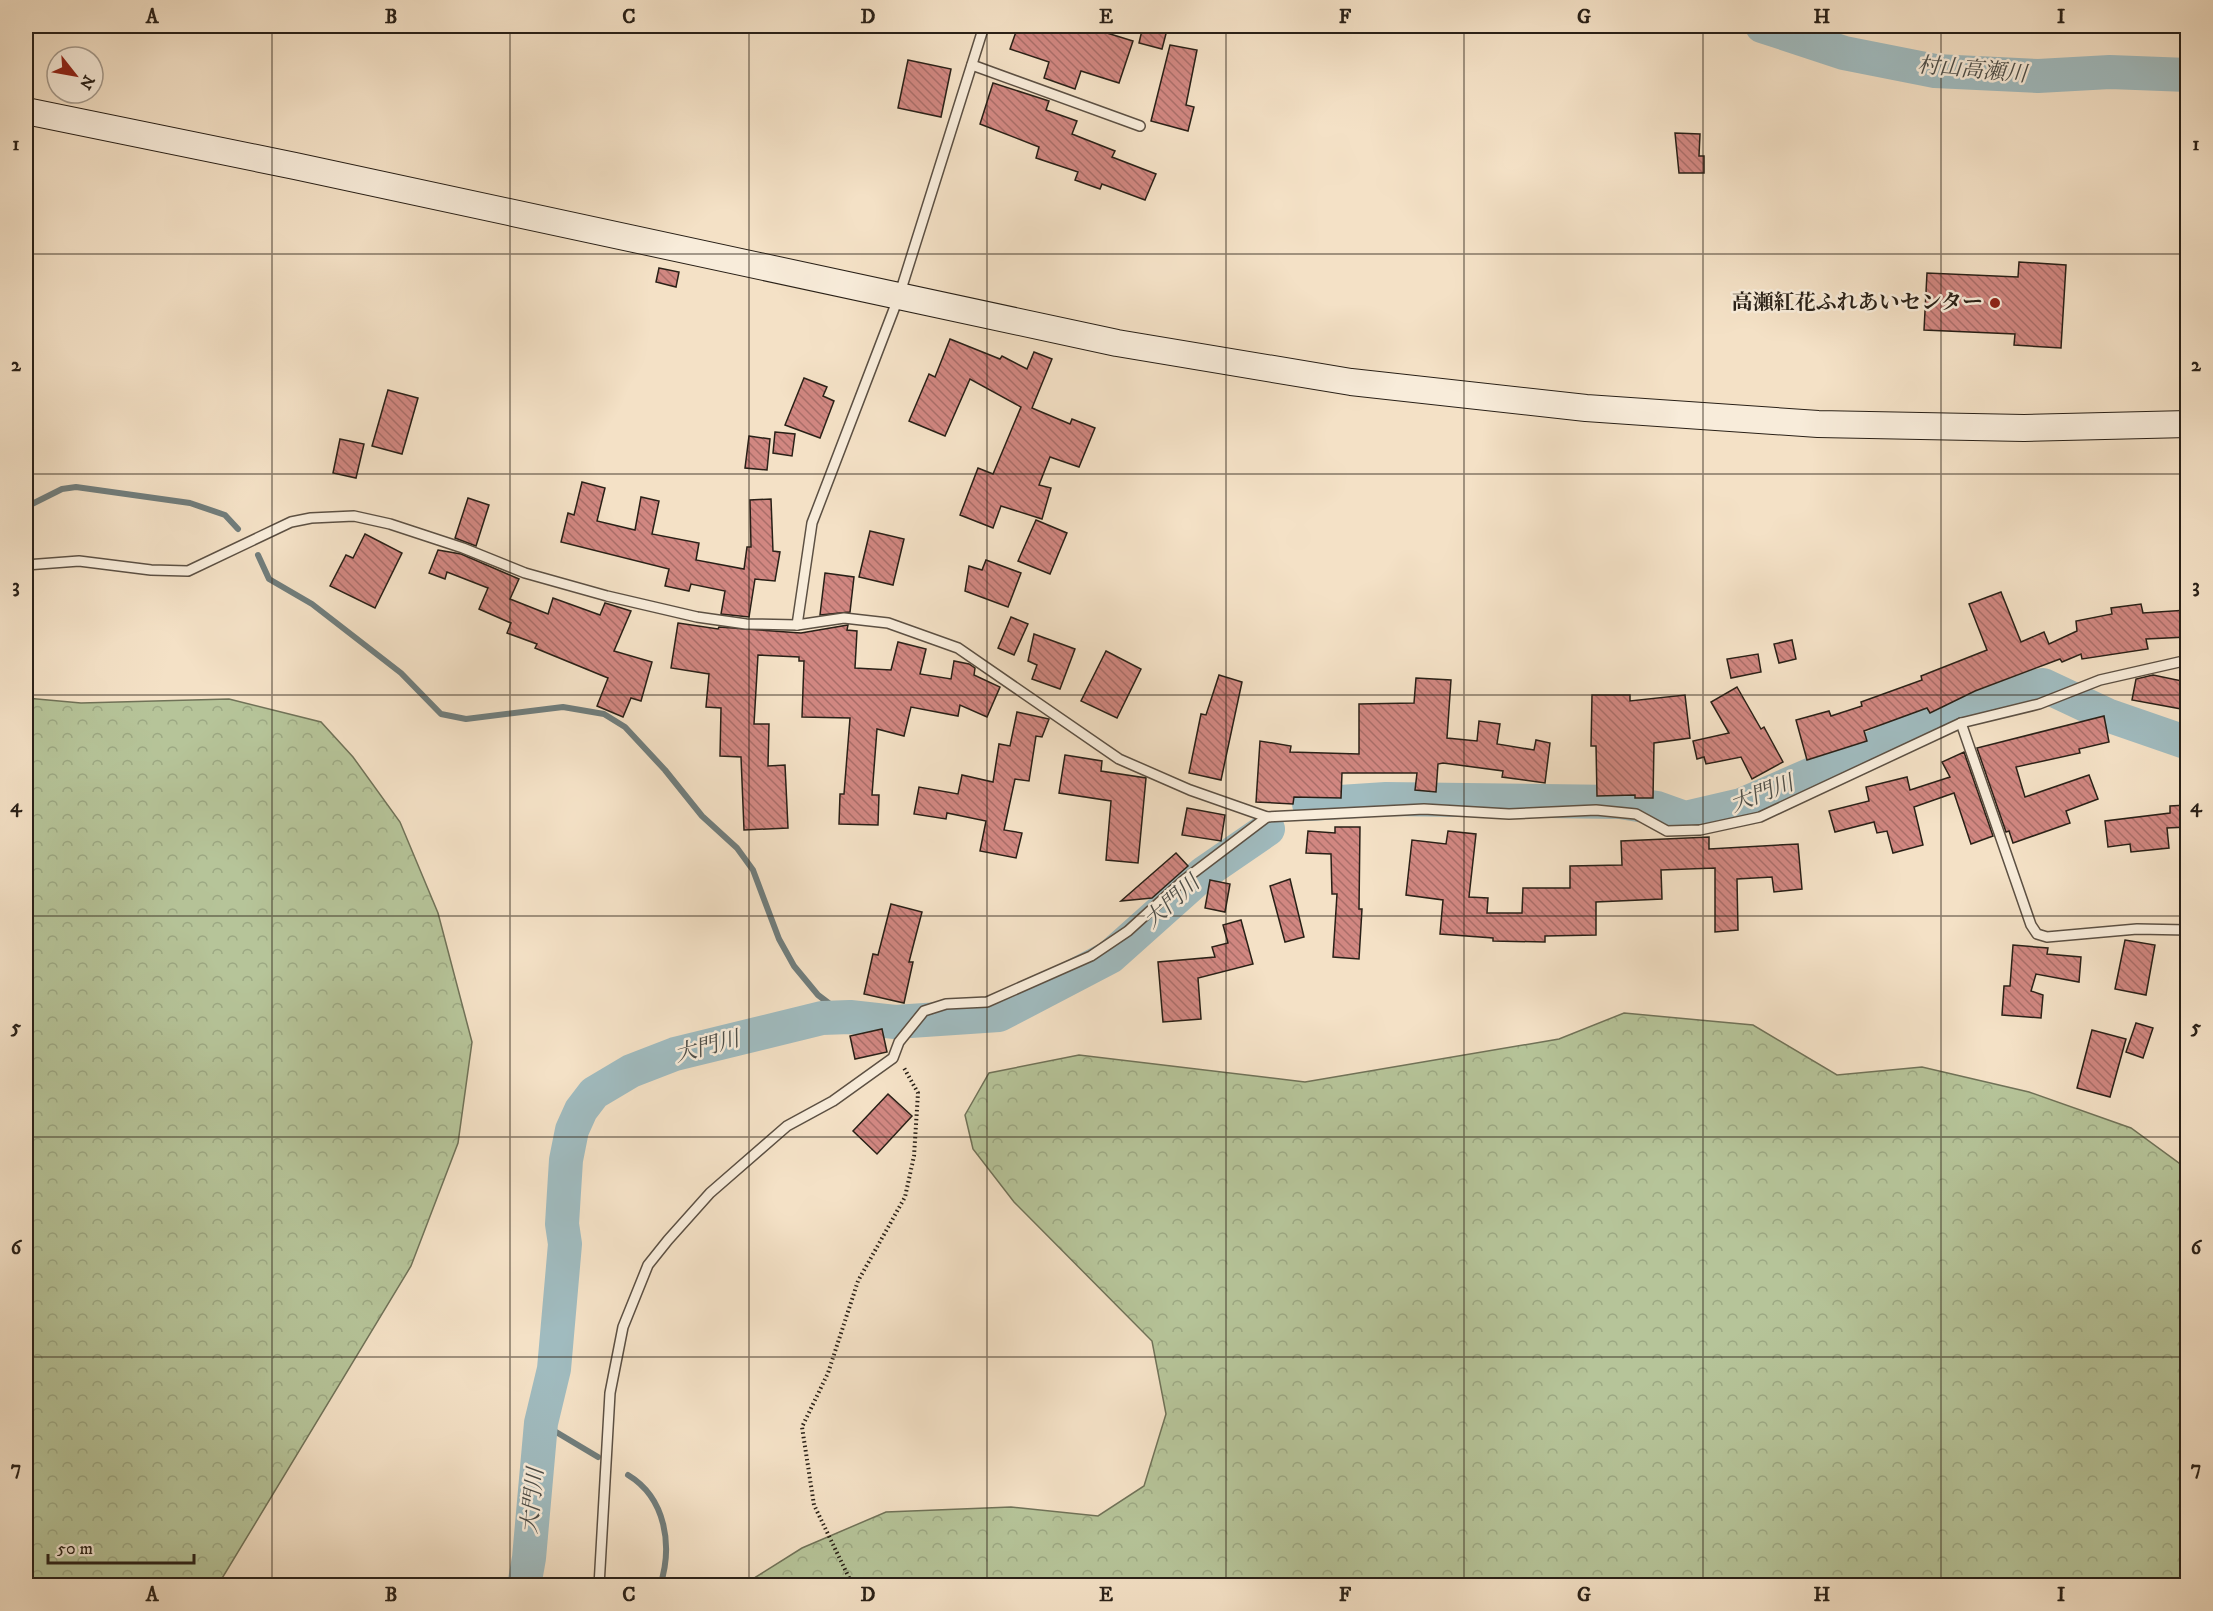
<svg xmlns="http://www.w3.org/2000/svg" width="2213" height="1611" font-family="'IM FELL DW Pica','Noto Serif JP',serif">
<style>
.forest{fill:url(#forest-crowns);stroke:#707258;stroke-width:1.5}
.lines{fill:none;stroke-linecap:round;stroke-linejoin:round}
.stream{stroke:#707d7c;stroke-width:6}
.river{stroke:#a0bbbf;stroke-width:34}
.building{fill:url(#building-back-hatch);stroke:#292017;stroke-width:1.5}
.lane-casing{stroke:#5c5043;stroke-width:12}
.secondary-casing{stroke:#292017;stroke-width:28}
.path{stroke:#292017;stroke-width:4;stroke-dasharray:1.5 3;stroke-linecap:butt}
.lane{stroke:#f8ecda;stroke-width:9}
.secondary{stroke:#f8ecda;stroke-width:26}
.grid{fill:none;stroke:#292017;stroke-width:1.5;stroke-opacity:0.55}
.poi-dot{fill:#8f2418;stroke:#f8ecda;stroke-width:2}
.labels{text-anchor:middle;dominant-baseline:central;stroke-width:5;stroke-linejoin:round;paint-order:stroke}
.poi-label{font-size:21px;font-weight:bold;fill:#292017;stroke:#f8ecda;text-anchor:end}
.water-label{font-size:22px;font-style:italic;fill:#4d4e49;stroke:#f8ecda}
.neatline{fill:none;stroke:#292017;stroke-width:2}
.grid-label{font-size:20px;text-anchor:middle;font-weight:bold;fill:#292017}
</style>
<defs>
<pattern id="forest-crowns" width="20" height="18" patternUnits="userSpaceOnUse" patternTransform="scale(1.5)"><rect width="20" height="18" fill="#b6c499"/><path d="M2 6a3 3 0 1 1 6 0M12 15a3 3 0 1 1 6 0" fill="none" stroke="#9ca883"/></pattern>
<pattern id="building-back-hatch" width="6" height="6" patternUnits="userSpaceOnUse" patternTransform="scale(1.5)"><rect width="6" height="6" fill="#d18781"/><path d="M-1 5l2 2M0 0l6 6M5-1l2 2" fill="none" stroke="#aa6e69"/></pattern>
</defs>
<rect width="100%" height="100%" fill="#f4e1c6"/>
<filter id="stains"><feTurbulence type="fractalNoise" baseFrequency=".00333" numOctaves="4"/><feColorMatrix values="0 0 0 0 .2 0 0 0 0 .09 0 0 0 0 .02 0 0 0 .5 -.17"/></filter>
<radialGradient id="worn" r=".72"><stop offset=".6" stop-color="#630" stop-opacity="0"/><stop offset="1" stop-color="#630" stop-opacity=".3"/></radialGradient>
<!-- forest -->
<g class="forest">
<polygon points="26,698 81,703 229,699 321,722 353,757 400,822 438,913 472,1042 458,1143 411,1266 218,1585 26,1585"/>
<polygon points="1624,1013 1753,1025 1837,1075 1922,1067 2029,1092 2131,1128 2187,1169 2187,1585 743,1585 802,1548 886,1512 1011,1507 1098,1516 1144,1486 1166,1414 1152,1341 1014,1202 973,1149 965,1115 989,1073 1079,1055 1305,1082 1559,1039"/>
</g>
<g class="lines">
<!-- stream -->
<g class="stream">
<polyline points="26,507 62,489 76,487 190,503 225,515 238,529"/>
<polyline points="258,555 269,579 312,604 401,673 441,714 466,719 563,707 604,714 625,727 665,770 702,816 737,848 753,870 779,939 794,966 818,995 847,1017"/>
<polyline points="541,1423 598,1457"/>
<path d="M628 1475C666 1498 673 1546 660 1586"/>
</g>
<!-- river -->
<g class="river">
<polyline points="1762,26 1844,53 1935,71 2038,76 2110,72 2188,75"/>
<polyline points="1309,804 1386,799 1620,802 1657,808 1685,818 1741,805 1883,743 1972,699 2043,685 2107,715 2188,743"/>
<polyline points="524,1586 529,1558 541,1423 554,1369 565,1244 562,1224 566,1160 572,1130 581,1110 594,1093 631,1071 675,1054 822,1018 850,1017 895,1022 999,1015 1110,957 1204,873 1268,829"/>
</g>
</g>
<!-- building -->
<g class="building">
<polygon points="1018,26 1096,26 1094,29 1133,41 1119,83 1081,71 1075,89 1044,78 1049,62 1010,49"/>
<polygon points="1143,26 1168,26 1162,49 1139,43"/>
<polygon points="1170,45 1197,50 1186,105 1194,107 1188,131 1151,121"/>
<polygon points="908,60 951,69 941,117 898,108"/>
<polygon points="993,83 1049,101 1046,110 1077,121 1072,134 1115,151 1112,157 1156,174 1145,200 1102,184 1100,189 1075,180 1078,172 1036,158 1039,147 980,124"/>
<polygon points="1675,133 1700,134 1699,156 1704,156 1704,173 1679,173"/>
<polygon points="2019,262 2066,265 2061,348 2014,345 2015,334 1924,330 1927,273 2018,277"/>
<polygon points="659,268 679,272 676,287 656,282"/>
<polygon points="950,339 1000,359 1002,356 1027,369 1034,352 1052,359 1032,408 1070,424 1072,419 1095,428 1079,467 1050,457 1039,485 1051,488 1042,519 1001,506 993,528 960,515 978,468 993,474 1021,407 970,379 945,436 909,421 929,374 935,377"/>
<polygon points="804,378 827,387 823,396 834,401 820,438 785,425"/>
<polygon points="388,390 418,398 402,454 372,446"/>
<polygon points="775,432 795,434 792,456 773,453"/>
<polygon points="749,436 770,439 767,470 745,468"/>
<polygon points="340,439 364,444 356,478 333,473"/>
<polygon points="582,482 605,488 597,521 635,530 641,497 659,501 652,534 699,543 696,560 744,569 747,547 751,547 750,500 771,499 773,551 780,552 775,581 755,579 749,617 721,614 725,591 691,584 689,591 665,586 669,569 561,542 568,513 574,515"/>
<polygon points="468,498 489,505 476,546 455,538"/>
<polygon points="1036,520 1067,533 1050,574 1018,561"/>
<polygon points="870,531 904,539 893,585 859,577"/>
<polygon points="365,534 402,553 375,608 330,586 346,555 353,558"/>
<polygon points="438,550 461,554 519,579 510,599 548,614 553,598 600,615 605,603 631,611 614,651 652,662 641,701 631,698 623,717 597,706 608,678 535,648 537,644 507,633 511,623 479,609 488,588 447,572 445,579 429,573"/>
<polygon points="986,560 1021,573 1008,607 965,591 969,566 982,570"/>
<polygon points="825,573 854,577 850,612 820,615"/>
<polygon points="2001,592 2021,642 2044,632 2049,644 2077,631 2076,621 2112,614 2111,608 2141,604 2143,613 2187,610 2187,637 2146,639 2148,649 2082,659 2081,654 2062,662 2060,659 1975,691 1930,713 1927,708 1864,731 1867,741 1807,760 1796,720 1829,711 1831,716 1862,706 1861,702 1922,680 1921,676 1987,650 1969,604"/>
<polygon points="1011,617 1028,624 1014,655 998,648"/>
<polygon points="678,623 718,629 719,627 801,633 848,625 847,630 857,631 855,668 891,670 898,642 926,649 920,674 951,679 954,661 969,664 975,668 974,675 1000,687 987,717 960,705 958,716 911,707 904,736 877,729 872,795 879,795 878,825 839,824 840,794 844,794 850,718 802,717 804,661 799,661 799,657 758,655 754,724 769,724 768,766 785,765 788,828 744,830 741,757 720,756 721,708 706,707 709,674 671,668"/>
<polygon points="1034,634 1075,649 1060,689 1032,679 1037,665 1028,661"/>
<polygon points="1792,640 1796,659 1779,663 1774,644"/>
<polygon points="1106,651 1141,669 1117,718 1081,701"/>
<polygon points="1758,654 1761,672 1731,678 1727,659"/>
<polygon points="1219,675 1242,682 1221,780 1189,773 1201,714 1206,715"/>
<polygon points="2153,675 2187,682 2187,710 2132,700 2136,679"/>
<polygon points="1416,678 1451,680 1447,738 1477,741 1479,721 1500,724 1497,744 1534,750 1536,740 1550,743 1545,783 1502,777 1503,771 1443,763 1438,764 1436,792 1415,790 1417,773 1342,773 1341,798 1294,797 1293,804 1256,802 1260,741 1291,746 1290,752 1359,754 1359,704 1414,703"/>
<polygon points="1737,687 1761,729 1764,727 1783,762 1752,779 1741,757 1706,764 1704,757 1697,759 1693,741 1729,733 1711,702"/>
<polygon points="1592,695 1630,695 1630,701 1685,695 1690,738 1654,743 1653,798 1635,798 1635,795 1597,796 1596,746 1591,746"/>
<polygon points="1017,712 1049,719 1042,737 1036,736 1029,781 1015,779 1004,830 1022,833 1016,858 980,851 986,821 947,813 946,819 914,814 919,787 958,794 962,775 993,782 999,744 1010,746"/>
<polygon points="2104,716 2109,742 2079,749 2080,753 2016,767 2025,797 2089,775 2098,799 2066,811 2070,823 2013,843 2009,831 2006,832 1977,748"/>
<polygon points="1964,752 1993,836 1971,844 1954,793 1914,807 1923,845 1893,853 1887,831 1877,833 1874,822 1835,832 1829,811 1869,801 1866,787 1907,777 1910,790 1950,777 1942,762"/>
<polygon points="1065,755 1102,761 1101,771 1146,778 1138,863 1106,860 1111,801 1059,793"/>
<polygon points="2187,805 2187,827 2167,828 2169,848 2131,852 2130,844 2108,847 2105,821 2170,813 2170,806"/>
<polygon points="1187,808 1225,815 1221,841 1182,835"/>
<polygon points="1335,827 1360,827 1359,909 1362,909 1359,959 1333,957 1337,894 1332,894 1331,854 1306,853 1308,831 1335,833"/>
<polygon points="1448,831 1476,834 1469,897 1488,898 1487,913 1522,913 1523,888 1570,888 1570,866 1622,865 1621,841 1709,837 1709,849 1798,844 1802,889 1774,892 1772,877 1737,879 1738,930 1715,932 1715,868 1661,870 1662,899 1596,902 1596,935 1545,936 1545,942 1493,941 1493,938 1440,934 1443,900 1406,895 1412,840 1446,844"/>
<polygon points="1176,853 1188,866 1152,898 1121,901"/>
<polygon points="1290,879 1304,937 1285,942 1270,886"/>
<polygon points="1210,880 1230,884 1225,912 1205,908"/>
<polygon points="891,904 922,912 909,962 913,962 904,1003 864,994 873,954 878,955"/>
<polygon points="1241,920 1253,964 1198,978 1201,1019 1163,1022 1158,962 1215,957 1212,947 1228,943 1223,925"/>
<polygon points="2125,940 2155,945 2146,995 2115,989"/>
<polygon points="2013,945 2048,948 2047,954 2081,957 2079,982 2036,974 2031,991 2043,995 2041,1018 2002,1015 2004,986 2010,986"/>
<polygon points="2136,1023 2153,1028 2143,1058 2126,1052"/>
<polygon points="882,1029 887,1052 855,1059 850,1036"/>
<polygon points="2092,1030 2126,1039 2110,1097 2077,1088"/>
<polygon points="888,1094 912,1116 877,1154 853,1131"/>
</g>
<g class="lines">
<defs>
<g id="lane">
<polyline points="972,65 1140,126"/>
<polyline points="26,565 79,561 151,570 188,571 291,522 311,518 354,516 390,524 463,548 525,573 607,596 697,617 746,624 797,625 844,618 888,623 958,648 1119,759 1190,790 1267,817 1424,809 1509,814 1596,810 1636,814 1667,831 1700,830 1760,817 1961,723 2039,704 2100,680 2188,660"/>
<polyline points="797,625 812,523 899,296 984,26"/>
<polyline points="1961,723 2031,925 2037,934 2047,937 2137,929 2188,930"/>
<polyline points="599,1586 610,1393 623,1327 648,1265 668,1240 710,1193 787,1126 833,1101 893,1058 899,1042 924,1011 946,1004 987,1002 1091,956 1128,931 1184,880 1267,817"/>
</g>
<polyline id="secondary" points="26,111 295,166 1117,343 1351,382 1586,408 1818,424 2024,428 2188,424"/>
</defs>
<!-- lane casing -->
<use href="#lane" class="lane-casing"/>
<!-- secondary casing -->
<use href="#secondary" class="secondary-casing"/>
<!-- path -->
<polyline class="path" points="853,1586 814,1505 802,1427 828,1373 858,1281 905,1197 914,1156 918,1093 903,1066"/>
<!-- lane -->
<use href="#lane" class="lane"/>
<!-- secondary -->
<use href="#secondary" class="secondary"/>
</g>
<!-- grid -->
<path class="grid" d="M272 26V1586M510 26V1586M749 26V1586M987 26V1586M1226 26V1586M1464 26V1586M1703 26V1586M1941 26V1586M26 254H2188M26 474H2188M26 695H2188M26 916H2188M26 1137H2188M26 1357H2188"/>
<!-- markers -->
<circle class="poi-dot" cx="1995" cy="303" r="6"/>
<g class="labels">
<!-- poi labels -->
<g class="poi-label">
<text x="1983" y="303">高瀬紅花ふれあいセンター</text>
</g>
<!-- water labels -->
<g class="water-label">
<text transform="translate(1972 70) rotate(5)">村山高瀬川</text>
<text transform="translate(1762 794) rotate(-21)">大門川</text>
<text transform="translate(1172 902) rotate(-42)">大門川</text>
<text transform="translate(707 1047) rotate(-15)">大門川</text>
<text transform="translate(533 1501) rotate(-84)">大門川</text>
</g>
</g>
<!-- margin -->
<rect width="2213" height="1611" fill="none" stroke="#f4e1c6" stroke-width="66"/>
<!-- north arrow -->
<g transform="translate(75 75) rotate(121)"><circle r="28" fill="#f8ecda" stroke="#a59a8c" stroke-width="1.5"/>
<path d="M0-4.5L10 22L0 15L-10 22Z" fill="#8f2418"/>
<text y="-9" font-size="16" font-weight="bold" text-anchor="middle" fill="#292017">N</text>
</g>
<!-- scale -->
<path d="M48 1554v9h146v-9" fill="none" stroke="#292017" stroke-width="3"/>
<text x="57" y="1554" font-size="18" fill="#292017" stroke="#f8ecda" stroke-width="4.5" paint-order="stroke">50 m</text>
<rect x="33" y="33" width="2147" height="1545" class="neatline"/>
<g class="grid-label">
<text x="152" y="23">A</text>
<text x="391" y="23">B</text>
<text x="629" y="23">C</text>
<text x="868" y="23">D</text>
<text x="1106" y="23">E</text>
<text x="1345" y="23">F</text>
<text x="1584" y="23">G</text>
<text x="1822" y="23">H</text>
<text x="2061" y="23">I</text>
<text x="16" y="150">1</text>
<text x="2196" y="150">1</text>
<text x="16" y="371">2</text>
<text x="2196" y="371">2</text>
<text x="16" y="592">3</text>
<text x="2196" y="592">3</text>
<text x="16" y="812">4</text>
<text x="2196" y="812">4</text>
<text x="16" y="1033">5</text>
<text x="2196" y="1033">5</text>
<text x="16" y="1254">6</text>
<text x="2196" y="1254">6</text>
<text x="16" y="1474">7</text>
<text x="2196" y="1474">7</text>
<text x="152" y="1601">A</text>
<text x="391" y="1601">B</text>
<text x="629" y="1601">C</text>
<text x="868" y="1601">D</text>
<text x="1106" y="1601">E</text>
<text x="1345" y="1601">F</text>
<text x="1584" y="1601">G</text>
<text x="1822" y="1601">H</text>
<text x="2061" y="1601">I</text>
</g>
<rect width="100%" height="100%" filter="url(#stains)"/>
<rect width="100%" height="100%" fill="url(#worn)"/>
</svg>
